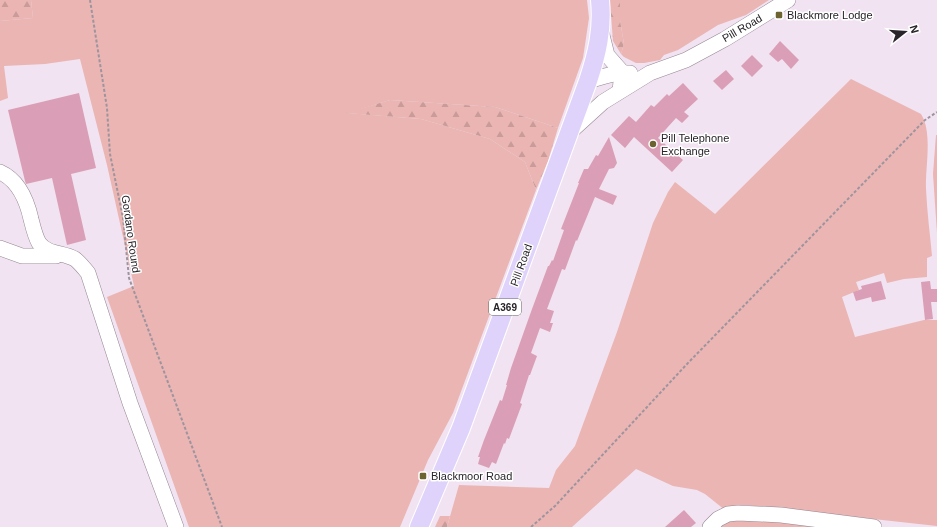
<svg xmlns="http://www.w3.org/2000/svg" width="937" height="527" font-family="Helvetica,sans-serif">
<style>
.grass{fill:#eab5b3}
.forest{fill:url(#forest-firs)}
.building{fill:#da9fb6}
.lines{fill:none;stroke-linecap:round;stroke-linejoin:round}
.minor-casing{stroke:#948793;stroke-width:16}
.major-casing{stroke:#fff;stroke-width:20}
.path{stroke:#9e949e;stroke-width:2;stroke-dasharray:3 2;stroke-linecap:butt}
.minor{stroke:#fff;stroke-width:15}
.major{stroke:#e0d3fb;stroke-width:18}
.poi-dot{fill:#6c6330;stroke:#fff;stroke-width:1.5}
.labels{text-anchor:middle;dominant-baseline:central;stroke-width:3;stroke-linejoin:round;paint-order:stroke}
.shield{fill:#fff;stroke:#696669;stroke-width:1}
.shield-label{font-size:10px;font-weight:bold;fill:#292429}
.poi-label{font-size:11px;fill:#292429;stroke:#fff;text-anchor:start}
.street-label{font-size:11px;fill:#292429;stroke:#fff}
</style>
<defs>
<pattern id="forest-firs" width="22" height="20" patternUnits="userSpaceOnUse"><rect width="22" height="20" fill="#eab5b3"/><path d="M5 1l3.5 6h-7zM16 11l3.5 6h-7z" fill="#c99c9a"/></pattern>
</defs>
<rect width="100%" height="100%" fill="#f1e3f1"/>
<!-- grass -->
<g class="grass">
<polygon points="31,0 587,0 589,18 583,58 558,128 495,107 390,100 348,113 421,119 490,139 525,162 536,190 453,413 428,460 400,527 189,527 107,297 134,286 107,165 80,59 45,64 4,66 8,98 0,101 0,21 33,18"/>
<polygon points="620,0 769,0 746,15 718,25 678,50 664,55 660,60 644,63 636,63 624,57 621,54 624,44 620,20"/>
<path d="M851 79 921 114C933 133 925 167 926 189 927 212 930 234 932 256L927 258V277L904 279 887 283 884 273 856 282 859 290 842 297 855 337 924 320H937V526L746 505 737 506 725 510 705 494 697 490 673 486 636 469 572 527H447L459 485 549 488 556 470 575 446 617 332 653 223 668 192 675 182 715 214Z"/>
<polygon points="936,135 937,135 937,233 933,174"/>
<polygon points="732,518 832,527 718,527"/>
</g>
<!-- forest -->
<g class="forest">
<polygon points="0,0 31,0 33,18 0,21"/>
<polygon points="608,0 620,0 620,20 624,44 621,54 613,41 611,15"/>
<polygon points="390,100 495,107 558,128 548,161 536,190 525,162 490,139 421,119 346,113"/>
<polygon points="440,516 450,516 447,527 435,527"/>
</g>
<!-- building -->
<g class="building">
<polygon points="780,41 799,60 791,69 782,59 778,62 769,54"/>
<polygon points="752,55 763,66 752,77 741,66"/>
<polygon points="726,70 734,79 722,90 713,81"/>
<polygon points="683,83 698,99 684,112 689,116 682,123 676,118 658,138 683,160 672,172 634,137 625,148 611,135 629,116 636,122 651,105 654,107 667,94 669,96"/>
<polygon points="79,93 96,168 71,174 86,240 67,245 52,178 26,184 25,181 8,110"/>
<polygon points="609,137 617,163 614,168 609,169 599,189 617,196 613,205 595,197 577,241 576,240 565,270 562,269 547,309 554,311 550,323 553,323 550,332 540,328 531,353 537,356 530,375 529,375 520,403 522,404 509,439 507,438 505,444 504,443 496,464 492,462 489,468 478,464 480,457 478,457 484,440 500,400 502,401 507,385 506,385 511,368 532,309 548,266 549,266 552,260 553,261 564,230 561,229 579,183 578,183 584,169 588,169 596,155 598,156"/>
<polygon points="881,281 886,299 872,302 871,297 856,301 853,292 862,289 861,286"/>
<polygon points="930,281 931,289 937,289 937,302 931,302 933,319 925,320 921,282"/>
<polygon points="684,510 696,523 691,527 665,527"/>
</g>
<g class="lines">
<defs>
<g id="minor">
<polyline points="601,31 607,55 622,72 620,91"/>
<path d="M588 81C602 77 615 72 630 73"/>
<polyline points="570,132 603,102 650,73 686,60 725,39 788,0"/>
<path d="M0 172C18 180 27 201 31 219 33 227 35 236 39 243 48 255 63 252 75 259 80 263 84 268 88 273L130 403 176 527"/>
<polyline points="0,248 22,256 56,256"/>
<polyline points="710,527 718,519 728,514 738,513 781,515 874,527"/>
</g>
<path id="major" d="M419 527 461 428 588 81C597 54 603 29 600 0"/>
</defs>
<!-- minor casing -->
<use href="#minor" class="minor-casing"/>
<!-- major casing -->
<use href="#major" class="major-casing"/>
<!-- path -->
<g class="path">
<polyline points="90,0 107,108 110,154 123,218 129,278 222,527"/>
<polyline points="531,527 555,506 687,364 925,120 937,112"/>
</g>
<!-- minor -->
<use href="#minor" class="minor"/>
<!-- major -->
<use href="#major" class="major"/>
</g>
<!-- markers -->
<g class="poi-dot">
<rect x="775" y="11" width="8" height="8" rx="2"/>
<circle cx="653" cy="144" r="4"/>
<rect x="419" y="472" width="8" height="8" rx="2"/>
</g>
<g class="labels">
<!-- shield labels -->
<rect class="shield" x="489" y="299" width="32" height="16" rx="3"/>
<g class="shield-label">
<text x="505" y="307">A369</text>
</g>
<!-- poi labels -->
<g class="poi-label">
<text x="787" y="15">Blackmore Lodge</text>
<text x="661" y="138">Pill Telephone<tspan x="661" dy="13">Exchange</tspan></text>
<text x="431" y="476">Blackmoor Road</text>
</g>
<!-- street labels -->
<g class="street-label">
<text transform="translate(742 28) rotate(-30)">Pill Road</text>
<text transform="translate(131 234) rotate(82)">Gordano Round</text>
<text transform="translate(521 265) rotate(-70)">Pill Road</text>
</g>
</g>
<!-- north arrow -->
<g transform="translate(905 32) rotate(73)" stroke="#ffffff" stroke-width="3" paint-order="stroke">
<path d="M0-3L7 15L0 10L-7 15Z" fill="#292429"/>
<text y="-6" font-size="11" font-weight="bold" text-anchor="middle" fill="#292429">N</text>
</g>
</svg>
